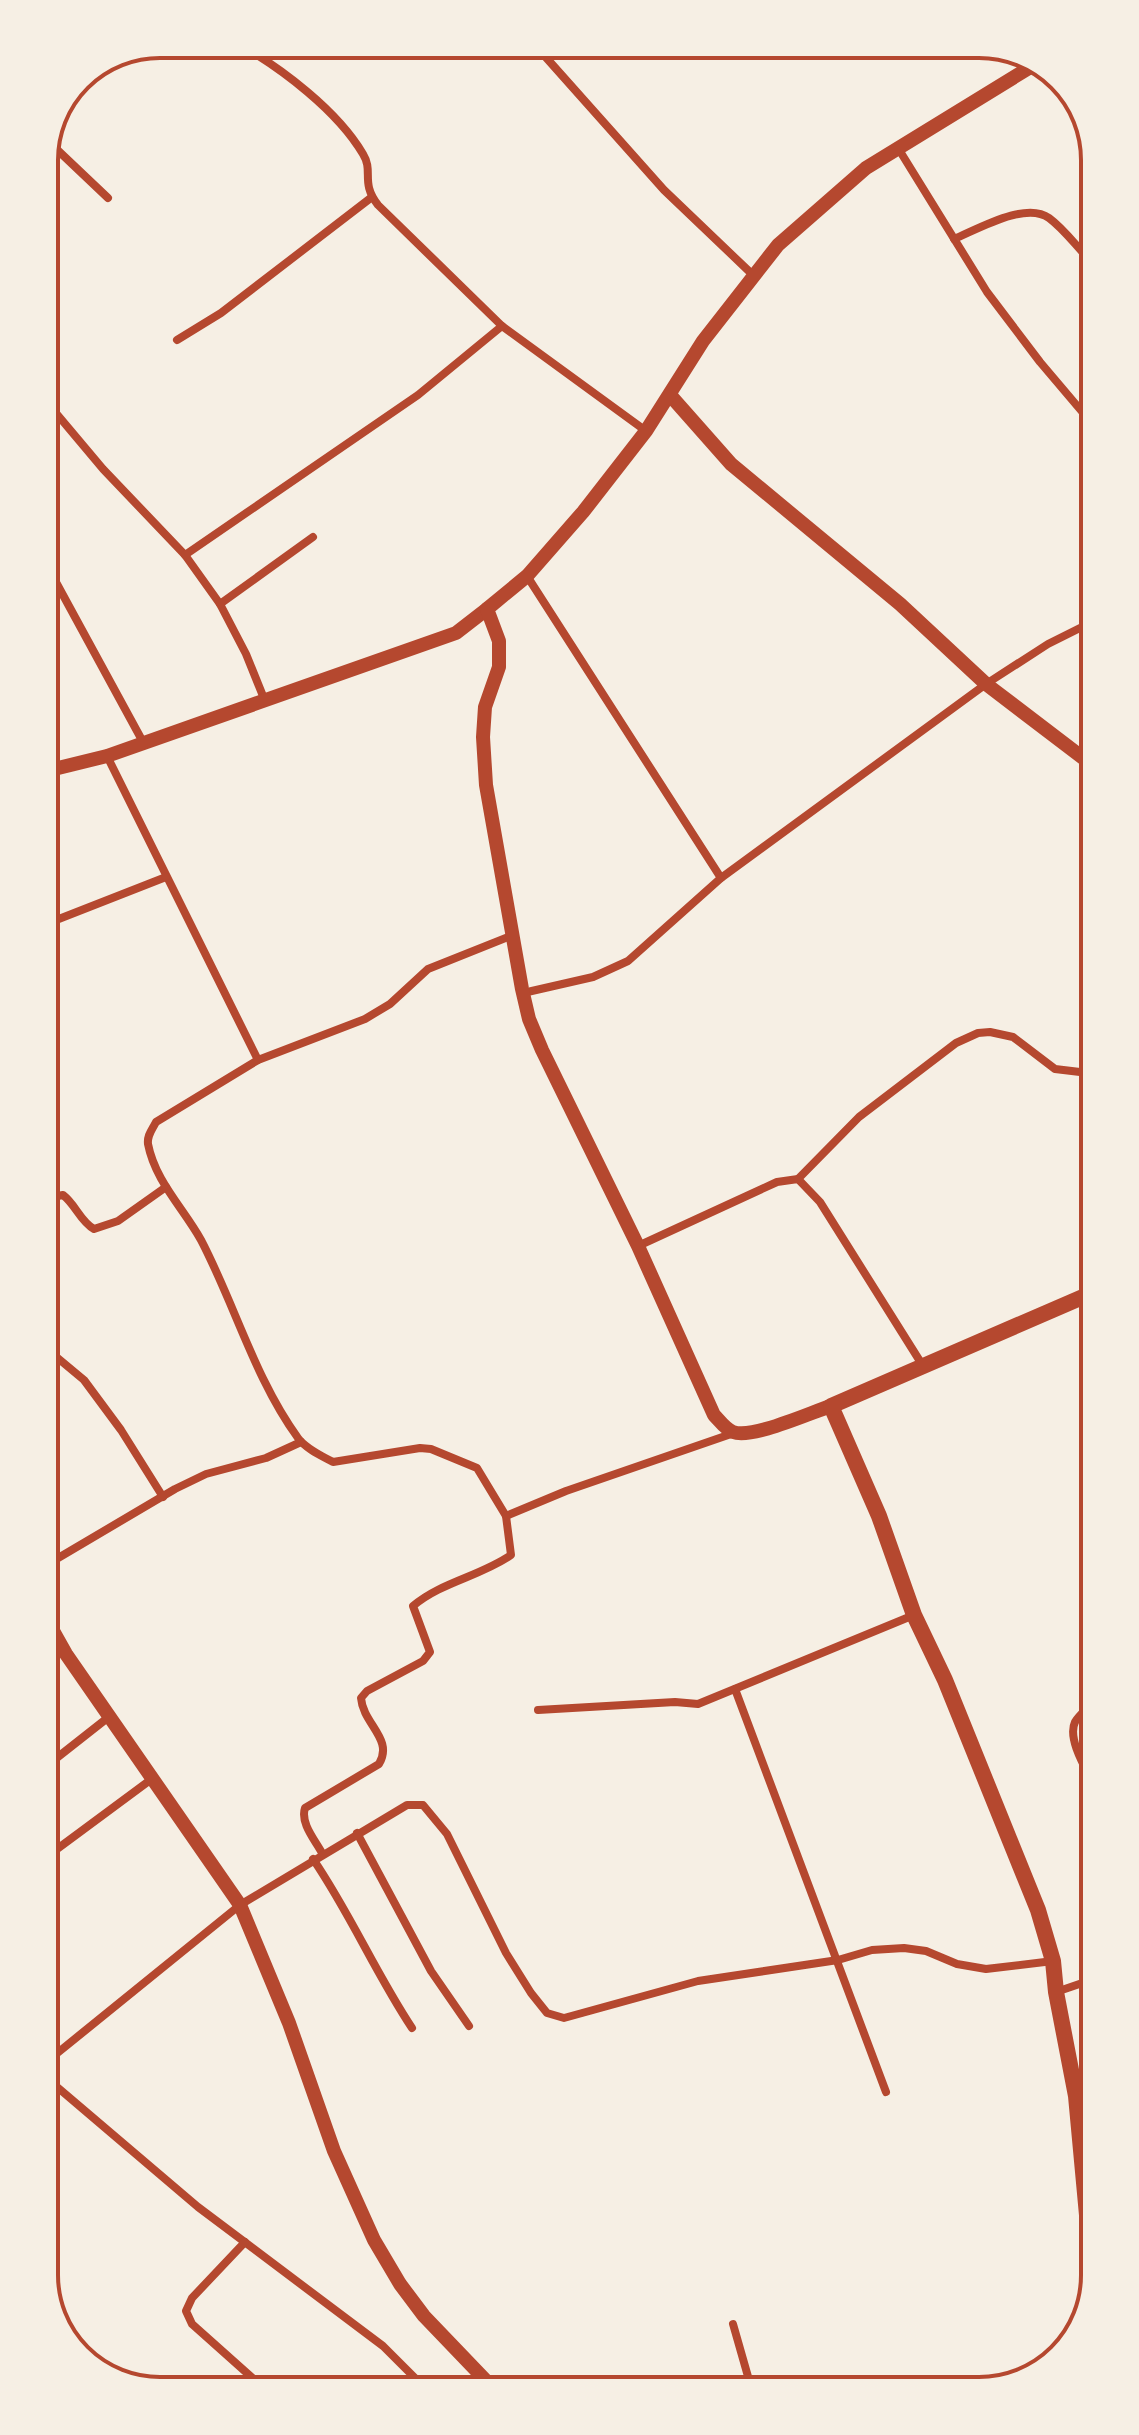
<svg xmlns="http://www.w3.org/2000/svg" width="1139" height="2435" font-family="'Golos Text',sans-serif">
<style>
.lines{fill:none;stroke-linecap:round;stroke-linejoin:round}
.minor{stroke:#b5482f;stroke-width:8}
.tertiary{stroke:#b5482f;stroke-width:14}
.secondary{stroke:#b5482f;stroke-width:16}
.rim{fill:none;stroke:#b5482f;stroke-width:4}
</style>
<rect width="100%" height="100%" fill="#f6efe4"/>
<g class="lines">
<!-- minor -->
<g class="minor">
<path d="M239 44C282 69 337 110 363 154 374 172 360 182 378 205L502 326 646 431"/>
<polyline points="534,44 664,190 754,276"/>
<polyline points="49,142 108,198"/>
<polyline points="898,148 987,292 1040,362 1090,421"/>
<path d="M954 239C978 229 1026 201 1049 218 1064 229 1076 246 1089 259"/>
<polyline points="177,340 221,313 372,197"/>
<polyline points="45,400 103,469 185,555 220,604 246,654 265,701"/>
<polyline points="185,555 418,395 502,326"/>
<polyline points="45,562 143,742"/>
<polyline points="527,576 721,878"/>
<polyline points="220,604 313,537"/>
<polyline points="107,756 258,1060"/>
<polyline points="46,924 166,877"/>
<path d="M513 935 428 969 390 1004 365 1019 258 1060 156 1122C152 1130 147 1135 148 1144 155 1181 184 1209 201 1240 235 1305 255 1379 298 1438 306 1449 322 1456 333 1462L420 1448 431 1449 477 1468 506 1516 566 1491 734 1433"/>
<polyline points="523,993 593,977 628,961 721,878 986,684 1048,644 1090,623"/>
<polyline points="798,1179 859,1117 956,1043 978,1033 990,1032 1013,1037 1055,1069 1080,1072 1091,1070"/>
<path d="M47 1198 63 1195C76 1205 80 1221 94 1229L118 1221 166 1187"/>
<polyline points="638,1246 777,1182 798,1179 820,1202 923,1366"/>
<polyline points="48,1350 84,1380 121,1430 163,1497"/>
<polyline points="48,1564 175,1489 206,1474 266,1458 301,1442"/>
<polyline points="735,1689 886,2092"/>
<path d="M1093 1702C1088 1708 1079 1715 1075 1722 1067 1739 1086 1769 1094 1785"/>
<polyline points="538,1710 675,1702 698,1704 914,1615"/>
<polyline points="49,1764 110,1716"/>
<polyline points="357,1833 431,1971 469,2026"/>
<path d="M322 1853C315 1840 300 1823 305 1808L379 1764C394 1739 363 1724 361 1698L367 1691 423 1661 430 1652 413 1606C441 1582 481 1576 511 1555L506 1516"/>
<polyline points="49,1855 153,1778"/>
<path d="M313 1859C350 1913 376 1974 412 2028"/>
<polyline points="1056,1992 1094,1979"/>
<polyline points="50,2059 240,1905 407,1805 423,1805 447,1834 506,1953 531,1993 547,2013 564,2018 698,1981 838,1960 872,1950 904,1948 926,1951 957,1964 986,1969 1053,1961"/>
<polyline points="50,2081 198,2207 383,2346 426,2389"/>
<polyline points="245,2242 192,2298 186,2311 192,2324 266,2390"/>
<polyline points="733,2324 751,2387"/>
</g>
<!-- tertiary -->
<g class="tertiary">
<polyline points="670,395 731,464 900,604 986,684 1091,764"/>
<polyline points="46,771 107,756 456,633 487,609"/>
<path d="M831 1406C809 1413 753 1439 733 1432 725 1429 720 1421 714 1415L638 1246 542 1050 529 1019 522 989 486 785 483 737 485 707 499 667V641L487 609 527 576 583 512 646 431 703 341 778 245 866 168 1037 63"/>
<polyline points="48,1622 66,1654 240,1905 289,2023 334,2151 374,2240 400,2284 424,2316 493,2388"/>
</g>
<!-- secondary -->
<polyline class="secondary" points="1092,1293 831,1406 879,1516 914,1615 945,1680 1038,1910 1053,1961 1056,1992 1076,2096 1093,2280"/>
</g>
<!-- crop -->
<path d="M0 0H1139V2435H0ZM160 58H979A102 102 0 0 1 1081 160V2275A102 102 0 0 1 979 2377H160A102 102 0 0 1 58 2275V160A102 102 0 0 1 160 58Z" fill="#f6efe4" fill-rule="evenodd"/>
<path class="rim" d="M160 58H979A102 102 0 0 1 1081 160V2275A102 102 0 0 1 979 2377H160A102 102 0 0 1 58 2275V160A102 102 0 0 1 160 58Z"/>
</svg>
